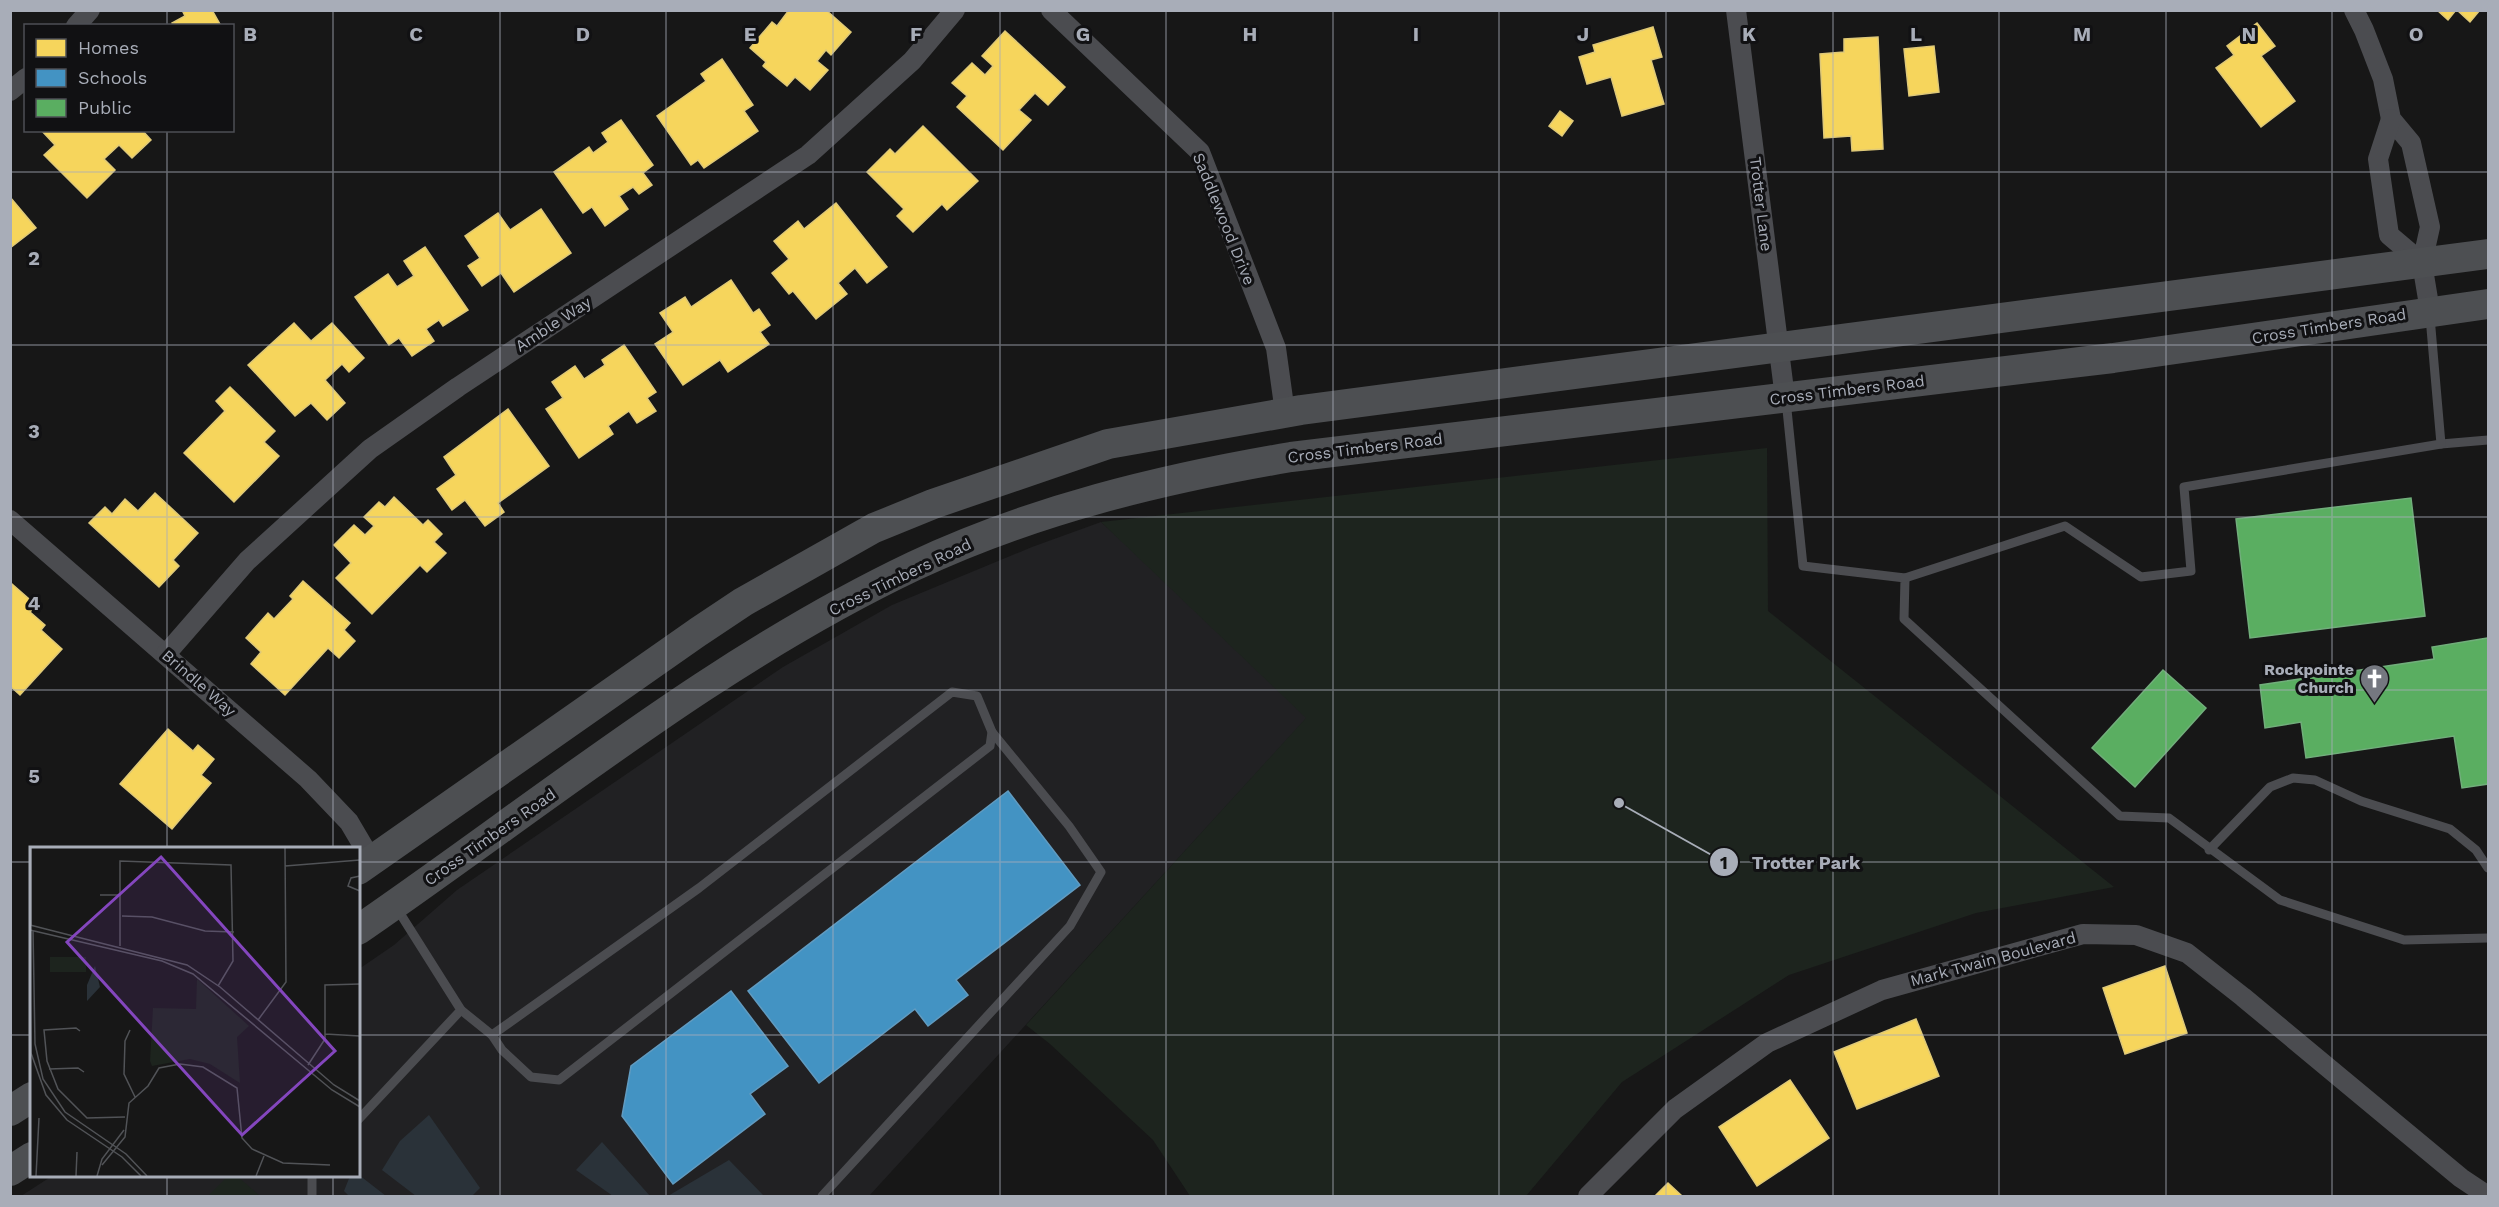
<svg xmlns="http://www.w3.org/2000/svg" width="2499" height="1207" font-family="'Work Sans',sans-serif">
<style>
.built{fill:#212123}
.green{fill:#1d241e}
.water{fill:#2a3239}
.homes{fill:#f6d55c;stroke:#dfc978;stroke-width:1.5}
.schools{fill:#4393c3;stroke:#619bc0;stroke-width:1.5}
.public{fill:#5aae61;stroke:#71ae7b;stroke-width:1.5}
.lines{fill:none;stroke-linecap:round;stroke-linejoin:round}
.lane{stroke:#4b4c50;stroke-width:9}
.street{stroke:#4b4c50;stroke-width:20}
.primary{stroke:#4d4f52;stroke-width:30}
.grid{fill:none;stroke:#a8adb8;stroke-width:1.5;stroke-opacity:0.55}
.labels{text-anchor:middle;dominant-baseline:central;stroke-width:6;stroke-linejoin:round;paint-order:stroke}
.street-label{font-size:16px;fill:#a8adb8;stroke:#111113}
.poi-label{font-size:16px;font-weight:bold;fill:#a8adb8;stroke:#111113;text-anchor:end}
.inset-road{fill:none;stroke:#515357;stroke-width:1.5}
.view{fill:#8446be;fill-opacity:0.15;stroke:#8446be;stroke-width:3}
.inset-edge{fill:none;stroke:#a8adb8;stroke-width:3}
.grid-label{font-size:20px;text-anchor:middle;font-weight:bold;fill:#a8adb8;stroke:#111113;stroke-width:6;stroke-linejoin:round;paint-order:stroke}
.leader{fill:none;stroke:#a8adb8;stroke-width:2}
.callout-dot{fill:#a8adb8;stroke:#111113;stroke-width:2}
.mark-label{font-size:18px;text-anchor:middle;font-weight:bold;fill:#111}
.callout-label{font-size:18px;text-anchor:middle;font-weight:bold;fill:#a8adb8;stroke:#111113;stroke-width:6;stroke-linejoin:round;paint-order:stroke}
</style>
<rect width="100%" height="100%" fill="#171717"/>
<!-- built -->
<polygon class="built" points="1101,522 1220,631 1313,711 869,1196 21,1196 52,1176 358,1176 359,969 394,945 457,890 783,667 892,605 1032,547"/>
<!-- green -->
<g class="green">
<polygon points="1767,448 1768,611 2114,887 1976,913 1789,975 1622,1082 1526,1196 1190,1196 1153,1140 1050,1044 1026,1025 1306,718 1101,522"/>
<polygon points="228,1176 237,1176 260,1196 208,1196"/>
</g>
<!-- water -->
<g class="water">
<polygon points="429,1115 480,1188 472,1196 416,1196 382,1170 400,1141"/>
<polygon points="602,1142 650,1196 613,1196 576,1170"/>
<polygon points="729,1160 764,1196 668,1196"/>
<polygon points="359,1175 386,1196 349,1196 344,1191 350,1176"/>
</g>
<!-- homes -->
<g class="homes">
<polygon points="182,10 212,10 221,26 174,26 172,23 185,16"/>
<polygon points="789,10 826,10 851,32 831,55 826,50 817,61 828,70 810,90 795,77 787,86 763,66 766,62 750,48 772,22 777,26"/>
<polygon points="2437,10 2456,10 2448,20"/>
<polygon points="2457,10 2480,10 2470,22"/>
<polygon points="2257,23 2275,46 2261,56 2295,101 2261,127 2216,68 2234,55 2227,46"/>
<polygon points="1653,27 1662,57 1651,60 1664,104 1622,116 1611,77 1587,84 1579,57 1595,52 1593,45"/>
<polygon points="1005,31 1065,87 1048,105 1035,93 1019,110 1031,120 1003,150 957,107 967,96 952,83 972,63 985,75 993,66 982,56"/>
<polygon points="1878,37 1883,149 1852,151 1851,136 1824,138 1820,54 1844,52 1844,39"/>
<polygon points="1934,46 1939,92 1909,96 1904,49"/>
<polygon points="722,59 753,105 744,111 758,131 704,168 698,160 691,165 657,116 706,81 701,74"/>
<polygon points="1560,111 1573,121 1562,136 1549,126"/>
<polygon points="621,120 653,165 643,173 652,185 639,194 633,187 619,196 628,209 605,226 592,207 583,213 554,172 589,147 593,153 608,142 602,133"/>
<polygon points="923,126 978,181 947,210 942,204 913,232 897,216 904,209 867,172 890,149 895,154"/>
<polygon points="41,130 142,130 151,140 132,158 119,145 104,159 115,170 87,198 44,155 55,145"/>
<polygon points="10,197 36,228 10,248"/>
<polygon points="836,203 887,267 867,283 855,268 838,283 847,294 816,319 793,291 789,294 772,273 789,259 774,241 798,221 804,229"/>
<polygon points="541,209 571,253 514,292 501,273 482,286 468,266 480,258 465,236 498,213 510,230"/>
<polygon points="425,247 468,310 443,326 439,320 426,329 434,341 412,356 399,338 389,345 355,297 388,274 397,287 414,276 404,261"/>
<polygon points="731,280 753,313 759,309 770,325 760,332 769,344 728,372 720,360 683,385 655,344 673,332 660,313 685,297 691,307"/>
<polygon points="294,323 311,341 332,323 364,358 349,372 342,364 325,380 345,403 327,420 311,403 295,416 248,365"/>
<polygon points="624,345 656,392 647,398 656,411 637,423 629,411 608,426 613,434 579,458 546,409 563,398 552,382 575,366 584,379 605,365 602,360"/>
<polygon points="230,387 275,431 264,442 279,456 234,502 184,453 225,411 216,401"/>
<polygon points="508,409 549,466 498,503 504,512 485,526 465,500 452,510 437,489 456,475 444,457"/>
<polygon points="155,493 198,533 173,560 179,566 159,587 89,523 105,507 112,514 125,499 138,511"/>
<polygon points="394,497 423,525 428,520 442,534 434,542 446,553 427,572 420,565 372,614 336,578 351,563 334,545 354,525 365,535 374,526 364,517 379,502 385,507"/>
<polygon points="303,581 350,623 344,630 355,641 339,658 328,648 285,695 251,664 261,652 246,638 268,613 274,619 293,599 290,596"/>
<polygon points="12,584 36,605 30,612 45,625 41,630 62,649 20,695 10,686"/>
<polygon points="168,729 193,751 198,745 214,759 201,775 211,783 172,829 120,784"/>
<polygon points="2165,966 2187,1033 2125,1054 2103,988"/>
<polygon points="1916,1019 1939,1076 1857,1109 1834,1052"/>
<polygon points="1790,1080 1829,1138 1757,1186 1719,1127"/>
<polygon points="1668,1183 1682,1196 1655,1196"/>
</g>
<!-- schools -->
<g class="schools">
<polygon points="1008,791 1080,885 956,980 968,995 928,1026 915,1009 819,1083 748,991"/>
<polygon points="731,991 788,1066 750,1094 765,1114 673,1184 622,1116 631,1066"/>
</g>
<!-- public -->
<g class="public">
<polygon points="2411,498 2425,616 2250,638 2236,519"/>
<polygon points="2488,638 2488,784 2462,788 2454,736 2306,758 2301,722 2265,728 2260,685 2434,659 2432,647"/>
<polygon points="2163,670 2206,708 2135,787 2092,748"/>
</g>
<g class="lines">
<!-- lane -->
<g class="lane">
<polyline points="1786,400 1803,566 1905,578 1904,619 2120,816 2169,818 2280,900 2404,940 2488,938"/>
<polyline points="2441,444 2488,440"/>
<polyline points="1905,578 2065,526 2141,577 2191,571 2184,487 2441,444 2430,317"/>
<polygon points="952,692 977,696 992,732 990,746 559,1080 531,1077 502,1050 492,1035 699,888"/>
<polyline points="2209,850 2270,787 2293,778 2315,780 2361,801 2450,829 2476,850 2488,868"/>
<polyline points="461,1010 492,1035"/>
<polyline points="358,1120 461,1010 396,907"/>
<polyline points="312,1176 312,1196"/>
<polyline points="822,1196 1070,926 1101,872 1069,826 992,732"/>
</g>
<!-- street -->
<g class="street">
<polyline points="1051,10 1200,152 1276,348 1285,413"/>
<polyline points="1736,10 1785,398"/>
<polyline points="2354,10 2364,30 2383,79 2391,119 2411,143 2430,227 2422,263 2430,311"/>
<polyline points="76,26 90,10"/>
<polyline points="10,91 26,78"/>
<polyline points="2391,119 2378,159 2389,235 2422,263"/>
<polyline points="10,520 308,779 349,822 372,861"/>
<polyline points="166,654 247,561 370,449 458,387 808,155 912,61 955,10"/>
<polyline points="1588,1196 1675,1109 1767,1043 1882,990 2083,934 2136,935 2187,953 2243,997 2461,1178 2488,1196"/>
</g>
<!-- primary -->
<g class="primary">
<polyline points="358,870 698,632 743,602 874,528 933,504 1108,444 1301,410 2488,254"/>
<path d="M358 930C540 805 714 661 914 566 1033 510 1161 479 1291 457L2113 358 2488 304"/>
<polyline points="10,1111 32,1097"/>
<polyline points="10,1171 32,1157"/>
</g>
</g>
<!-- grid -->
<path class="grid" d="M167 10V26M333 10V848M500 10V1196M666 10V1196M833 10V1196M1000 10V1196M1166 10V1196M1333 10V1196M1499 10V1196M1666 10V1196M1833 10V1196M1999 10V1196M2166 10V1196M2332 10V1196M167 130V848M10 172H2488M10 345H2488M10 517H2488M10 690H2488M10 862H32M358 862H2488M10 1035H32M358 1035H2488M167 1176V1196M333 1176V1196"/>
<!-- icons -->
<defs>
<symbol id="church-pin" viewBox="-11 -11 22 30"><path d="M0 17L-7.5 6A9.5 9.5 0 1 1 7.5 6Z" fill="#757880" stroke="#111113"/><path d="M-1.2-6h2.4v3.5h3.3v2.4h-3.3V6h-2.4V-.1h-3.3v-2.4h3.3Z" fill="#fff"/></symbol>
</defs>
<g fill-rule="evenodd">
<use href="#church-pin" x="2358" y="662" width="33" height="45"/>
</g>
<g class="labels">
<!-- street labels -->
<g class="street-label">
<text transform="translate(1761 204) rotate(83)">Trotter Lane</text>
<text transform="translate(1224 219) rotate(68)">Saddlewood Drive</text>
<text transform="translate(553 324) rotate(-33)">Amble Way</text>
<text transform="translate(2329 326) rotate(-9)">Cross Timbers Road</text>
<text transform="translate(1847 390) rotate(-7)">Cross Timbers Road</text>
<text transform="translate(1365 448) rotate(-7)">Cross Timbers Road</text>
<text transform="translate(900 577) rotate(-26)">Cross Timbers Road</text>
<text transform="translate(199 683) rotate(41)">Brindle Way</text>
<text transform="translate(490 837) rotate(-35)">Cross Timbers Road</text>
<text transform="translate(1993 959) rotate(-15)">Mark Twain Boulevard</text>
</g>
<!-- poi labels -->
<g class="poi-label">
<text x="2354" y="669">Rockpointe<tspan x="2354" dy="18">Church</tspan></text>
</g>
</g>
<!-- overview -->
<g transform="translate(30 847)">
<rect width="330" height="330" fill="#171717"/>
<path d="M20 110H56V125H20ZM167 132 219 179 207 190 210 236 180 217 160 212 122 219 120 214 123 161 166 162Z" fill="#1d241e"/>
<path d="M65 119 70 140 57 154V138Z" fill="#2a3239"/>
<path class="inset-road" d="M1 1V79M255 19 330 13M330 29 321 31 318 39 330 44M70 48H91M92 69 122 70 175 84 204 85M0 78 157 118 190 140 304 238 330 254M0 83 132 114 163 127 302 243 330 260M3 83 5 197 13 232 35 265 96 307 117 329M90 99V14L201 18 203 114 188 139M0 137 1 206 16 248 37 273 92 310 111 329M228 173 256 135 255 1M100 183 95 194 94 227 105 250M50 184 46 181 14 183 17 214 28 242 57 271 95 270M295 187 330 189M278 218 295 192V138L330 137M19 222 48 221 54 225M72 318 95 290 99 256 118 239 129 221 150 217 173 220 207 241 212 291 222 302 253 316 300 318M6 329 9 271M46 329 47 305M67 329 72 312 94 283M226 329 234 309"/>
<path class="view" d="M131 10 305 204 212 288 37 95Z"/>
<rect width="330" height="330" class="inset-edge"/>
</g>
<g class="grid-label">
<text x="250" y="41">B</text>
<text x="416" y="41">C</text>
<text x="583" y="41">D</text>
<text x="750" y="41">E</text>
<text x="916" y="41">F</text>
<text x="1083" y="41">G</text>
<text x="1250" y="41">H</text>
<text x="1416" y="41">I</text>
<text x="1583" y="41">J</text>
<text x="1749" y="41">K</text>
<text x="1916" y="41">L</text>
<text x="2082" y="41">M</text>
<text x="2249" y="41">N</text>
<text x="2416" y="41">O</text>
<text x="34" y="265">2</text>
<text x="34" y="438">3</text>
<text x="34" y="610">4</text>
<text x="34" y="783">5</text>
</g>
<!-- callouts -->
<path class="leader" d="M1619 803L1724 862"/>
<g class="callout-dot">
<circle cx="1619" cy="803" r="6"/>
<circle cx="1724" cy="862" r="15"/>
</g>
<g class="mark-label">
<text x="1724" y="869">1</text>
</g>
<g class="callout-label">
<text x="1806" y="869">Trotter Park</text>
</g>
<!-- border -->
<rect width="2499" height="1207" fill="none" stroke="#a8adb8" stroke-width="24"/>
<!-- legend -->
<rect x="24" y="24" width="210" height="108" fill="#111113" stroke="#4d4f55" stroke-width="1.5"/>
<rect x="36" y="39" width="30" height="18" fill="#f6d55c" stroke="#4d4f55" stroke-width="1.5"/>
<text x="78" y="54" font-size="18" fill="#a8adb8">Homes</text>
<rect x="36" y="69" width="30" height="18" fill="#4393c3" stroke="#4d4f55" stroke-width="1.5"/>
<text x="78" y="84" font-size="18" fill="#a8adb8">Schools</text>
<rect x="36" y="99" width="30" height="18" fill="#5aae61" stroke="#4d4f55" stroke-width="1.5"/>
<text x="78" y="114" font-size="18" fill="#a8adb8">Public</text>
</svg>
